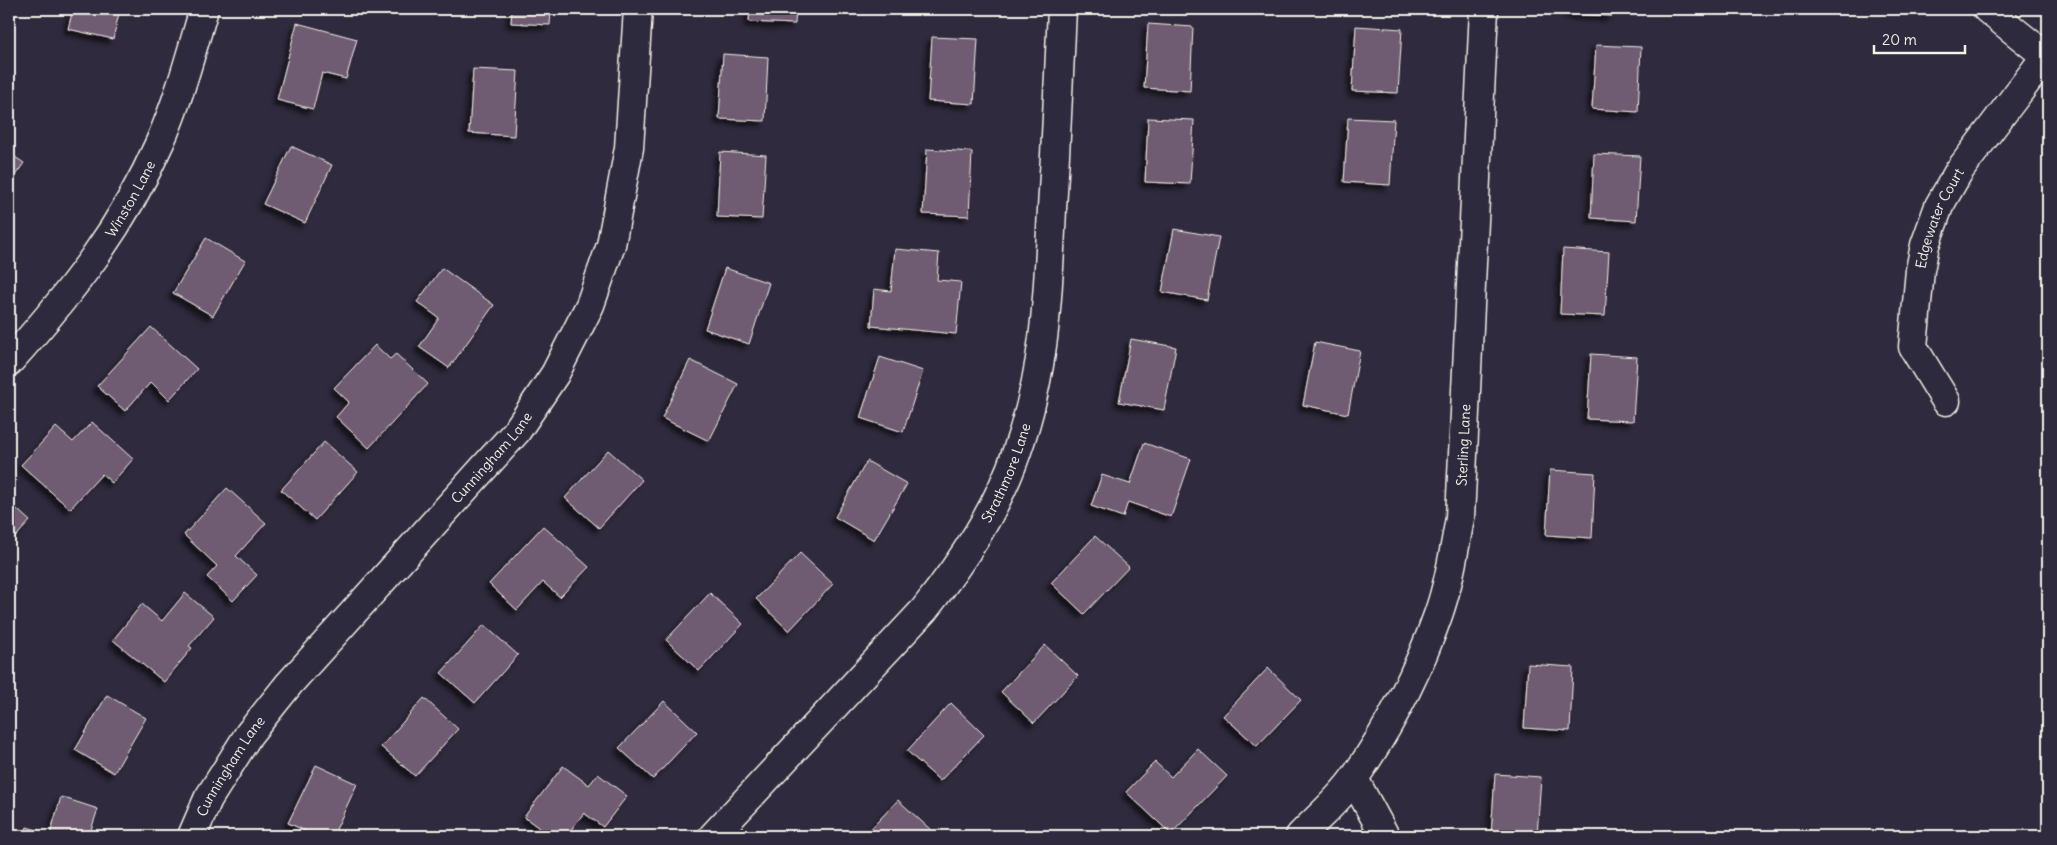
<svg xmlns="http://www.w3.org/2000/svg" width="2057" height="845" font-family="Delius,sans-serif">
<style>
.building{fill:#6f5b72;stroke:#f4f1e8;filter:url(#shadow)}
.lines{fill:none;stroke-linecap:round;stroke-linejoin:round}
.minor-casing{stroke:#f4f1e8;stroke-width:31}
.tertiary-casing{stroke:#f4f1e8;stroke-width:31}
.minor{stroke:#2f2a3d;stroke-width:28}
.tertiary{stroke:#2f2a3d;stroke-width:28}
.labels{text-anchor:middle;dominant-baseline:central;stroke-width:4.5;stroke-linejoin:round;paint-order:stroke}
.street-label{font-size:14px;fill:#f4f1e8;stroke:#2f2a3d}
</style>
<defs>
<filter id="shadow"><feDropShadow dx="-4.5" dy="4.5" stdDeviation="2.5" flood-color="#0009"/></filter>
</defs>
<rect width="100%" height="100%" fill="#2f2a3d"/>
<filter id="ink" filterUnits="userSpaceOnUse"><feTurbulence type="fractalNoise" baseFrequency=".02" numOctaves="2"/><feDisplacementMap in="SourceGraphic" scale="10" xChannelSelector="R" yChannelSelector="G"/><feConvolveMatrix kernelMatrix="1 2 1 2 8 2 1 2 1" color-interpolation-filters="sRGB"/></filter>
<g filter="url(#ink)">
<!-- building -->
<g class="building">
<polygon points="73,9 120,9 113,39 68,29"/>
<polygon points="512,9 551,9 550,25 511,23"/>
<polygon points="750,9 796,9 795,24 749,22"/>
<polygon points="1571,9 1612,9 1612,16 1571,14"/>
<polygon points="297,23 357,39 346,79 322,73 313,109 277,100"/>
<polygon points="1148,24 1193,27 1190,91 1144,88"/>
<polygon points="1356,26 1402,29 1398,93 1352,91"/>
<polygon points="932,37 978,39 974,104 928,101"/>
<polygon points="1596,45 1641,47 1638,112 1592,109"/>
<polygon points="723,54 768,57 765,121 719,119"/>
<polygon points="473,69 518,71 514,136 469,133"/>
<polygon points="1148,118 1194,120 1190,184 1145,182"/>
<polygon points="1348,118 1394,120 1390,185 1344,182"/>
<polygon points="291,146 332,165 305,223 263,204"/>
<polygon points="927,149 972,152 969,216 923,214"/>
<polygon points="720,152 766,155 762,219 717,217"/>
<polygon points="9,153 24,163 9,184"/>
<polygon points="1594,154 1640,156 1636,221 1591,218"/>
<polygon points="1174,229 1219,237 1207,300 1162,292"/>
<polygon points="206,238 245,261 213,316 173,293"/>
<polygon points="895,249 939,253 937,280 961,282 956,334 871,326 874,289 891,291"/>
<polygon points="1563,249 1609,252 1605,316 1560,314"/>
<polygon points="442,268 494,305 449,368 419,347 439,318 417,302"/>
<polygon points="725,268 769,283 749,344 705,329"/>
<polygon points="151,327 197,369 169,400 151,382 125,411 97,386"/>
<polygon points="1131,339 1176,347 1164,410 1119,402"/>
<polygon points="1315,342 1360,351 1348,414 1303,405"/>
<polygon points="375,345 390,359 396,354 428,384 369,448 336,417 349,402 334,388"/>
<polygon points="1591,354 1637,357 1633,421 1587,419"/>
<polygon points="880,357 923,371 903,432 860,418"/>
<polygon points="690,360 738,384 709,441 662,418"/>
<polygon points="92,422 133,459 112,483 102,474 70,509 21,465 56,427 73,442"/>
<polygon points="324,442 358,472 315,520 281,490"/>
<polygon points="1144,443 1191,459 1171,517 1128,502 1123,517 1091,506 1102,475 1130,484"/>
<polygon points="608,450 642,480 599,528 565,498"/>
<polygon points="867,461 907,484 874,540 835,517"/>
<polygon points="1550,470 1595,473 1592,538 1546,535"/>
<polygon points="227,488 266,523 236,556 257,575 233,601 207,577 217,566 184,535"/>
<polygon points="9,502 30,521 9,544"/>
<polygon points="543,526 589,567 560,597 543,582 517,610 489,584"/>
<polygon points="1095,536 1129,567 1084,614 1051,583"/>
<polygon points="800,553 833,584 789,631 756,599"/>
<polygon points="185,593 214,617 189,646 192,648 164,682 113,640 142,604 162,621"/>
<polygon points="710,593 743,624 699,671 666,640"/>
<polygon points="484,625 518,655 475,703 441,673"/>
<polygon points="1045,645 1078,676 1034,723 1001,692"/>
<polygon points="1528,664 1573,667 1570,731 1524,728"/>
<polygon points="1268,668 1301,700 1257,746 1223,716"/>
<polygon points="107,695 146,718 114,773 75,750"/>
<polygon points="424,698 458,729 415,776 381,747"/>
<polygon points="664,701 697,732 653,779 619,748"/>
<polygon points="951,703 984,735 940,781 907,751"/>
<polygon points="1198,749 1227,776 1171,834 1126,792 1155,762 1171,777"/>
<polygon points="316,765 357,784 333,836 317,836 288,823"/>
<polygon points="563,766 589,785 598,774 627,796 603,827 584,813 566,836 550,836 524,817"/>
<polygon points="1495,774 1541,777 1537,836 1491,836"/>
<polygon points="61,797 98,809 89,836 24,836 27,827 50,834"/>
<polygon points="898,800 932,831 927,836 864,836"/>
</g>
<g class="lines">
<defs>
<g id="minor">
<path id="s1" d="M9 362C70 294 123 227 160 142 179 99 191 53 204 9"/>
<path id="s2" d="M1946 401 1913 347 1920 270 1925 245 1939 206 1959 171 2046 56"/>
<polyline points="1354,779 1385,836"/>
<path id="s3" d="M192 836 208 799 249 734 289 684 516 432 555 374 590 305 611 245 629 148 638 9"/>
<path id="s4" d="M713 836 924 610C962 562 997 510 1017 451 1046 369 1048 294 1052 209 1056 142 1059 76 1062 9"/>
<path id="s5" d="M1300 836C1318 817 1340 799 1355 777 1389 728 1418 672 1438 615 1449 584 1454 551 1460 518L1484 9"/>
</g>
<polyline id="tertiary" points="1987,9 2048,58"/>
</defs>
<!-- minor casing -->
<use href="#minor" class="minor-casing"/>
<!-- tertiary casing -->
<use href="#tertiary" class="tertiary-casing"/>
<!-- minor -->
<use href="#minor" class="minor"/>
<!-- tertiary -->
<use href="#tertiary" class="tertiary"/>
</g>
</g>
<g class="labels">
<!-- street labels -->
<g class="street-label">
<text stroke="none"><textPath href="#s1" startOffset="204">Winston Lane</textPath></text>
<text stroke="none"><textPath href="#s2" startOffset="196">Edgewater Court</textPath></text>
<text stroke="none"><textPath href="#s5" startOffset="436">Sterling Lane</textPath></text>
<text stroke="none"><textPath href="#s3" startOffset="485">Cunningham Lane</textPath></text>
<text stroke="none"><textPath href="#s4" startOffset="470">Strathmore Lane</textPath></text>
<text stroke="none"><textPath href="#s3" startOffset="80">Cunningham Lane</textPath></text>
</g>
</g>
<!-- margin -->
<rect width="2057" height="845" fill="none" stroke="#2f2a3d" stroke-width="30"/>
<rect x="15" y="15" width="2027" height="815" fill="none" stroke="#f4f1e8" stroke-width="2" filter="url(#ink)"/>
<!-- scale -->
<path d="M1874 45v8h91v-8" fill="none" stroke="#f4f1e8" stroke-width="2.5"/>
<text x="1882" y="45" font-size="15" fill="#f4f1e8" stroke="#2f2a3d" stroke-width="4" paint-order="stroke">20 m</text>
</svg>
